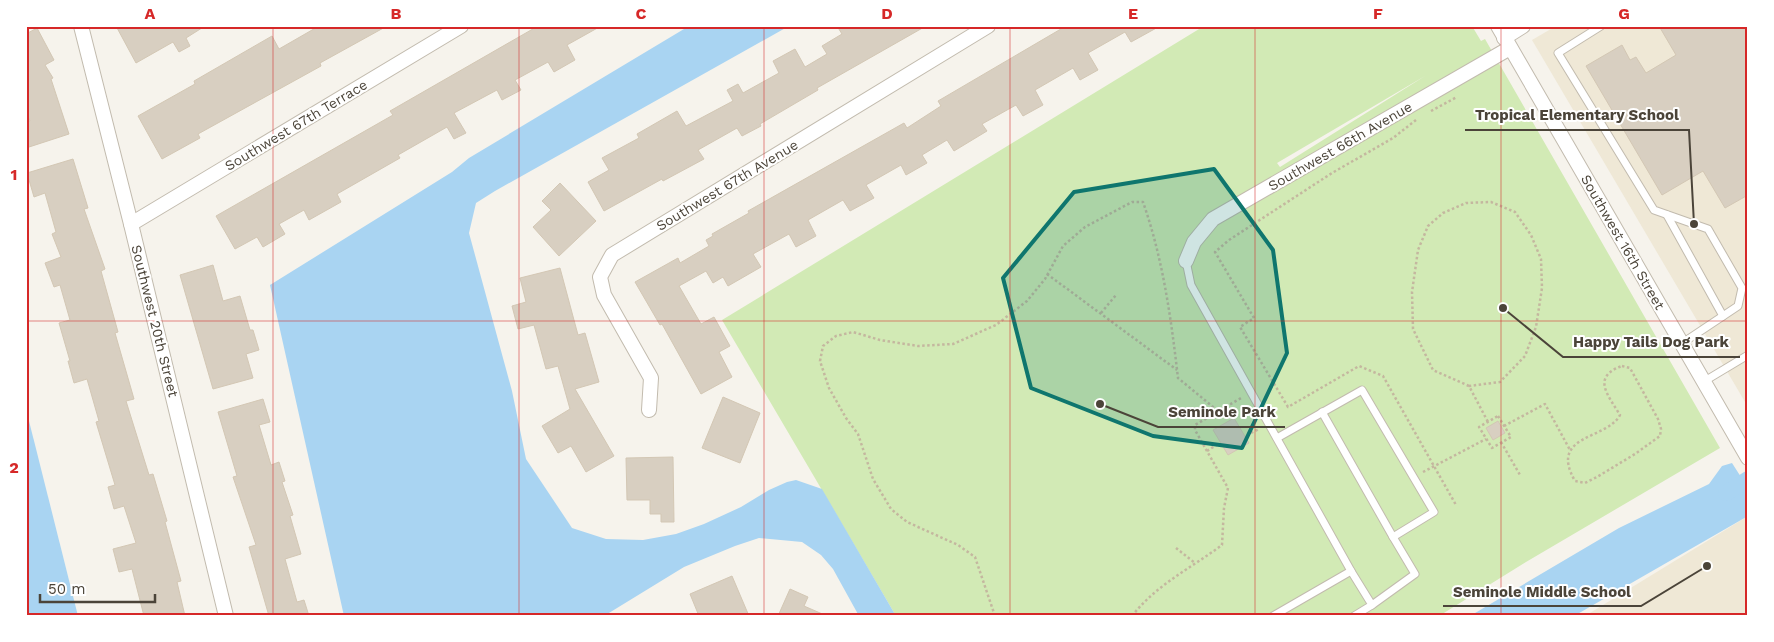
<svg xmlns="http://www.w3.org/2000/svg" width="1774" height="642" font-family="'Work Sans',sans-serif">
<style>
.education{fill:#efe8d6}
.green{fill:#d2eab5;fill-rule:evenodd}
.water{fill:#a9d4f2}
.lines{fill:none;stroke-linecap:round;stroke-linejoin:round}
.canal{stroke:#a9d4f2;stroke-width:16}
.building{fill:#d8cfc1;stroke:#d3c7b4}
.lane-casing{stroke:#c2bbae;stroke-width:9}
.street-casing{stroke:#c2bbae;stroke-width:16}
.path{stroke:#c4b79f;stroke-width:2.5;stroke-dasharray:2.5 2.5;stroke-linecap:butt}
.lane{stroke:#fff;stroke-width:7}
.street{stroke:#fff;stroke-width:14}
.marked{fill:#0f766e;fill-opacity:0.2;stroke:#0f766e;stroke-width:4;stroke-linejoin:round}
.grid{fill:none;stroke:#d62828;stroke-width:1;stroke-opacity:0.55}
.labels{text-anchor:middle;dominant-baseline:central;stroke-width:4;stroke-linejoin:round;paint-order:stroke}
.street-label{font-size:14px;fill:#4b4439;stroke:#fff}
.leader{fill:none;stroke:#4b4439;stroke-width:2}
.callout-dot{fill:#4b4439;stroke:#fff;stroke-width:2}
.callout-label{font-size:15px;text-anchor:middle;font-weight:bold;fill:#4b4439;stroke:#fff;stroke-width:4;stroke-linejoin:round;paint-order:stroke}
.neatline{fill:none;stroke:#d62828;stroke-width:2}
.grid-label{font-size:16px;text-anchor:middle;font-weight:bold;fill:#d62828}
</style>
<rect width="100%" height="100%" fill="#f6f3ec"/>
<!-- education -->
<g class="education">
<polygon points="1556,26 1748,26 1748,407 1532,40"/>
<polygon points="1748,516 1748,616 1585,616"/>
</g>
<!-- green -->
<path class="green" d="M1204 26H1472L1481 41 1485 39 1720 448 1526 562 1439 616H896L722 320ZM1425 76 1280 167 1277 163Z"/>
<!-- water -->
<g class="water">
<polygon points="689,26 789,26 495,191 476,203 469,233 512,391 526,459 572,528 606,539 643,540 676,534 704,524 741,507 769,490 787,482 796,480 822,489 896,616 859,616 833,569 821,555 802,542 759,538 735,546 684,567 604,616 344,616 270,285 452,172 469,158"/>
<polygon points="26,409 78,616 26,616"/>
<polygon points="1732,463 1748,488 1748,516 1574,616 1470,616 1619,528 1709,484 1722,466"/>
</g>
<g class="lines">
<!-- canal -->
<polyline class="canal" points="1726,493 1748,479"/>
</g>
<!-- building -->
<g class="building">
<polygon points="116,26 205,26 186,38 190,46 179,52 173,42 136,63"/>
<polygon points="319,26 387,26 320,63 321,66 198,134 200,138 162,159 138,116 195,84 194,81 272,36 279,49"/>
<polygon points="538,26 601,26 567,45 575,60 554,72 548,62 515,80 521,90 502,100 497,90 454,113 466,133 454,139 447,127 398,155 400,158 337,194 341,202 309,220 304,210 279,224 285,234 263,247 257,237 235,249 216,216 393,115 390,111"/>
<polygon points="837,26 926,26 817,88 818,90 760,124 761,126 742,136 737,128 698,150 704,159 663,181 662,179 604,211 588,182 609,170 602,158 639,138 637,134 677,111 686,126 733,101 727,90 738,84 743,93 779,73 773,61 795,49 805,67 827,54 822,46 842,34"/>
<polygon points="1066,26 1160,26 1131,42 1125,32 1088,53 1098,70 1080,80 1073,68 1035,90 1043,105 1023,116 1016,105 982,124 987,131 954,151 947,140 922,155 927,163 906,175 901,165 866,185 874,198 850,211 843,200 808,220 816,236 796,247 789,234 753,254 761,267 728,286 723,277 713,283 706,271 679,286 701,324 714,317 730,346 719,352 732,377 701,394 662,324 660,325 635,282 678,258 680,263 709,246 706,240 713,236 712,234 749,213 748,211 904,123 907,128 941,106 938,101"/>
<polygon points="1659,26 1748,26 1748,195 1725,208 1703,171 1662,195 1586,66 1622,45 1630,60 1636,57 1646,73 1676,55"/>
<polygon points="37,28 54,60 45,65 53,78 51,79 69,134 26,148 26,122 30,121 26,111 26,34"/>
<polygon points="73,159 88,208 84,209 105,269 101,271 118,332 115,333 134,399 126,401 149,475 153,474 167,521 165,522 181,581 177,582 185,616 144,616 132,569 119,572 113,549 136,543 124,506 114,509 108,487 115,485 96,422 99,421 87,379 74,383 68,361 70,361 59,323 70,320 60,285 54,287 45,263 61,257 52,234 56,232 45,193 34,197 27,173"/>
<polygon points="560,183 596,221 559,256 533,227 551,210 542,201"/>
<polygon points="213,265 223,301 240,296 250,330 253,330 259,350 246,354 253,378 213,389 180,275"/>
<polygon points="560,268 578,335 585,333 599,382 575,389 614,456 586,472 571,446 558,453 542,426 570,409 558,366 546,369 534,325 518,329 512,306 526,302 520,278"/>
<polygon points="723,397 760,413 740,463 702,448"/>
<polygon points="263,399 270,422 259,425 271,465 279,462 285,481 282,482 293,515 290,516 301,554 285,559 297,602 304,600 309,616 269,616 249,547 256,545 233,477 237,476 218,412"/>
<polygon points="1234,418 1249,443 1228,455 1213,430"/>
<polygon points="1498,421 1505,433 1493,440 1486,428"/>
<polygon points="673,457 674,522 661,522 661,514 650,514 650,500 627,500 626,458"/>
<polygon points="732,576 749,616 699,616 690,594"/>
<polygon points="790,589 808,597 804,606 827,616 778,616"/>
</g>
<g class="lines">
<defs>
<g id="lane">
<polyline points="1601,26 1558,53 1654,210 1708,229 1742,288 1738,306 1681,344"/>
<polyline points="1667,215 1723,316"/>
<polyline points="1186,261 1191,285 1351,571 1372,605 1354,616"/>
<polyline points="1703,382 1748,355"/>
<polyline points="1322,412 1393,537"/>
<polyline points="1277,438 1362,390 1434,512 1393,537 1415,574 1372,605"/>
<polyline points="1273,616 1351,571"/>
</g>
<g id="street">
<polyline points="81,26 131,224 226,616"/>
<polyline points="1498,26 1748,458"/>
<polyline points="1504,38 1523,26"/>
<polyline points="131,224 461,26"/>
<polyline points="1186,261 1194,242 1213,219 1510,48"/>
<polyline points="649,410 651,378 604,295 600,277 612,255 988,26"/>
</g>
</defs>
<!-- lane casing -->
<use href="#lane" class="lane-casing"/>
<!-- street casing -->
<use href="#street" class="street-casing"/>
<!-- path -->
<g class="path">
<polyline points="1431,111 1457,97"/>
<polyline points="1416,120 1393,138 1332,173 1229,240 1215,252 1254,318 1240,327 1288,407 1359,366 1383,376 1456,505"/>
<polyline points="1047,274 1177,370"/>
<polyline points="1101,313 1116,295"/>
<path d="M1622 366 1630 368 1658 419 1661 429 1660 436 1635 454 1597 477 1585 483 1575 481C1548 434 1607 440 1620 415 1608 395 1591 377 1622 366Z"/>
<polyline points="1469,386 1433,370 1413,329 1412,292 1418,250 1428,226 1443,213 1466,203 1491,202 1515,212 1531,235 1541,259 1542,288 1536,327 1525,356 1500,382 1469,386 1488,422"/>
<polygon points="1498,416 1511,437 1492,448 1479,427"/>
<polyline points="1504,426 1545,404 1570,450"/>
<polyline points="1251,433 1259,429"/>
<polyline points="1501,442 1520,475"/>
<polyline points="1207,451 1218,444"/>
<polyline points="1423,472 1486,439"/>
<polyline points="1176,548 1195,563"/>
<path d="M995 616 975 557 958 545 907 522 891 509 873 479 858 434 846 418 829 388 820 361 823 346 836 336 853 332 880 340 918 346 953 344 996 325 1027 301 1045 279 1063 246 1085 227 1132 202H1143C1163 259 1171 318 1178 378L1218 411"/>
<path d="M1132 616C1156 585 1191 568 1222 545L1224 508 1228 488 1195 430V425L1241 398"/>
</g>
<!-- lane -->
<use href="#lane" class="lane"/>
<!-- street -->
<use href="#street" class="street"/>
</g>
<!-- marked area -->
<path class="marked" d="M1214 169 1273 250 1287 353 1242 448 1153 436 1031 388 1003 278 1074 192Z"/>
<!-- grid -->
<path class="grid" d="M273 26V616M519 26V616M764 26V616M1010 26V616M1255 26V616M1501 26V616M26 321H1748"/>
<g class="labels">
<!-- street labels -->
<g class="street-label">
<text transform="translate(296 125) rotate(-31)">Southwest 67th Terrace</text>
<text transform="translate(1340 146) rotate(-30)">Southwest 66th Avenue</text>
<text transform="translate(727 185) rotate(-31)">Southwest 67th Avenue</text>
<text transform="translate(1623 242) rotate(60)">Southwest 16th Street</text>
<text transform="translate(155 321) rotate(76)">Southwest 20th Street</text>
</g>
</g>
<!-- callouts -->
<path class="leader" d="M1694 224L1689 130H1465M1503 308L1563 357H1740M1100 404L1158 427H1285M1707 566L1641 606H1443"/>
<g class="callout-dot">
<circle cx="1694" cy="224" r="5"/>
<circle cx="1503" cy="308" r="5"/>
<circle cx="1100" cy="404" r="5"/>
<circle cx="1707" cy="566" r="5"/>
</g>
<g class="callout-label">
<text x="1577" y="120">Tropical Elementary School</text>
<text x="1651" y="347">Happy Tails Dog Park</text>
<text x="1222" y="417">Seminole Park</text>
<text x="1542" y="597">Seminole Middle School</text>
</g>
<!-- border -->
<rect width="1774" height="642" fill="none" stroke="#ffffff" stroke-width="55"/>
<!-- scale -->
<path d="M40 594v8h115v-8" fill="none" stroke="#4b4439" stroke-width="2.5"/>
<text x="48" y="594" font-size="15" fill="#4b4439" stroke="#ffffff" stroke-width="4" paint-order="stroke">50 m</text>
<rect x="28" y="28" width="1718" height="586" class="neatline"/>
<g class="grid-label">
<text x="150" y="19">A</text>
<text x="396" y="19">B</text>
<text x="641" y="19">C</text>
<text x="887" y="19">D</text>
<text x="1133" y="19">E</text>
<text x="1378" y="19">F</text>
<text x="1624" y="19">G</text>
<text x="14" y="180">1</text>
<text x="14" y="473">2</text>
</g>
</svg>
